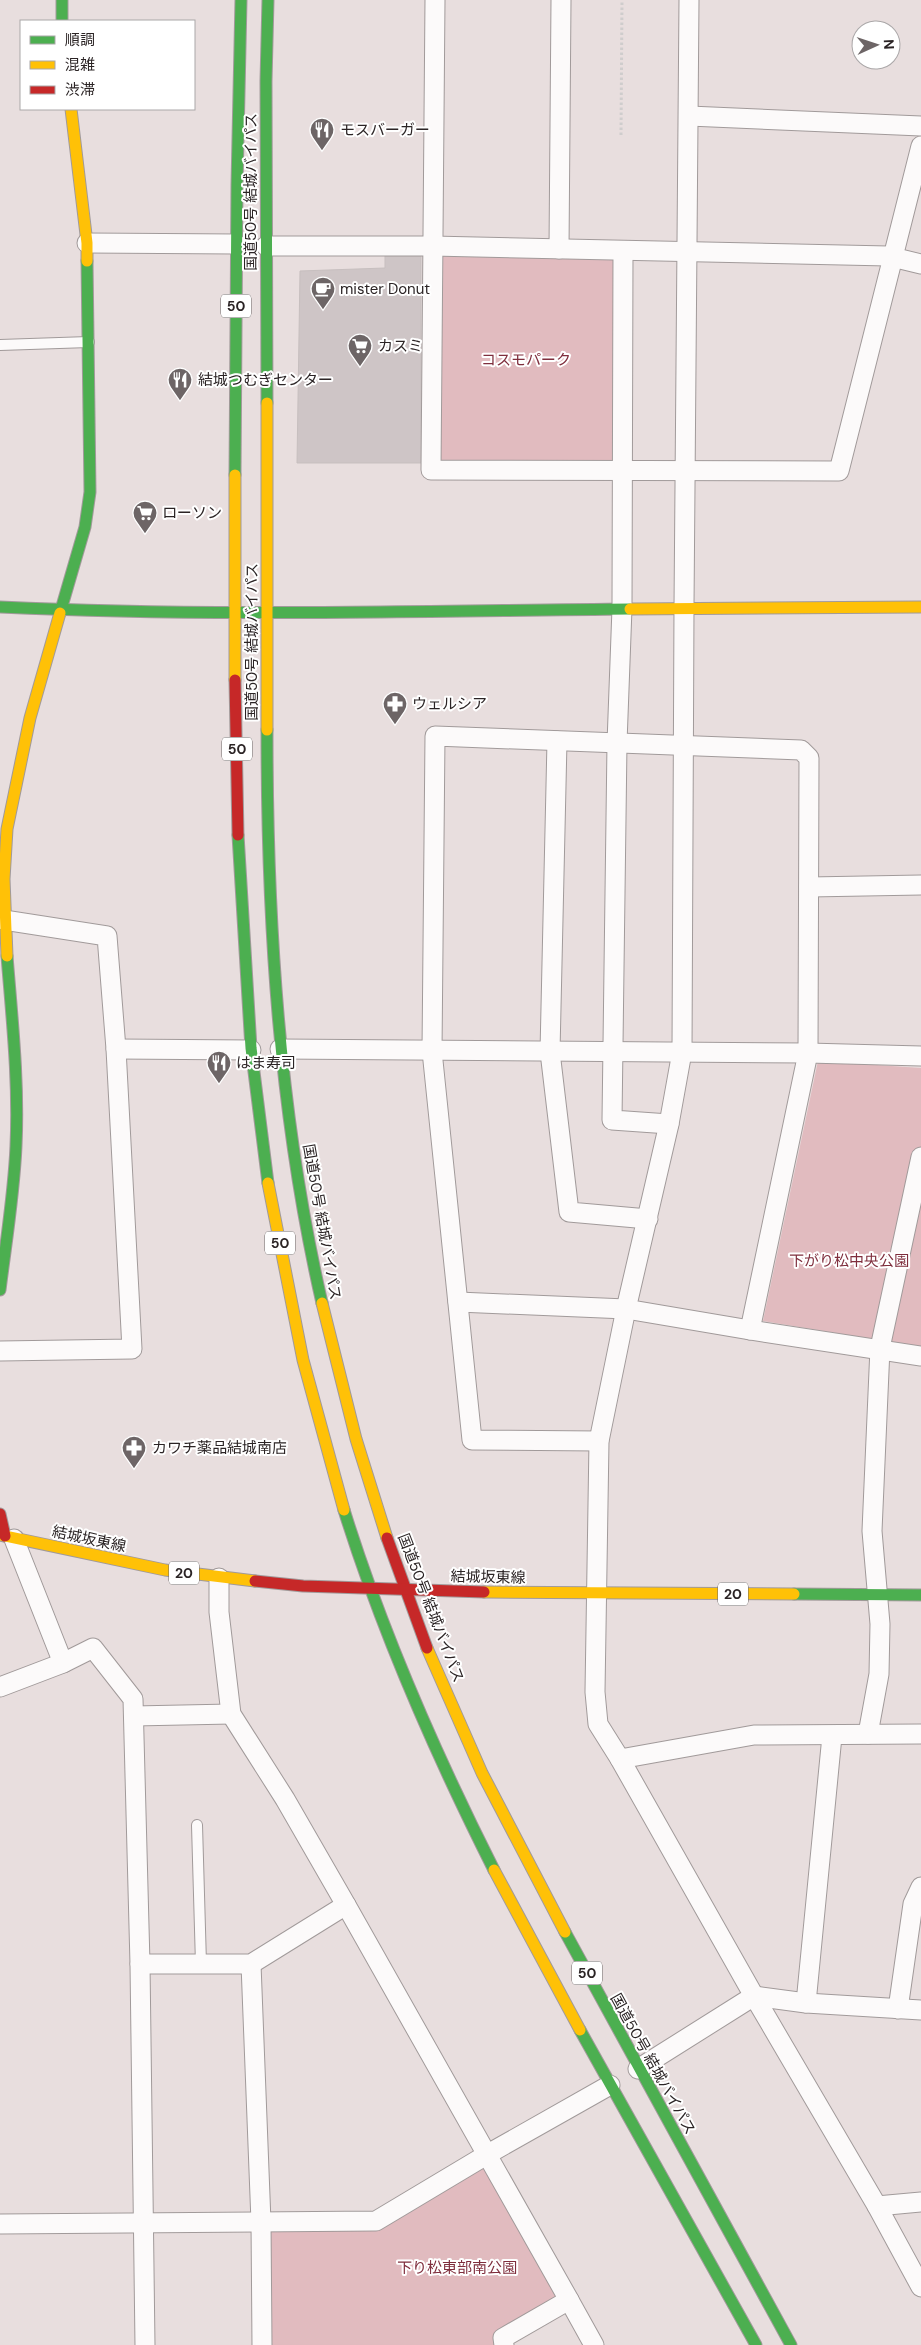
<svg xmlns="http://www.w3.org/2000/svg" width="921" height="2345" font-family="'DM Sans','Noto Sans JP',sans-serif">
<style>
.green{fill:#e1bbbf}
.building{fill:#cec5c6;stroke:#c7bfbf}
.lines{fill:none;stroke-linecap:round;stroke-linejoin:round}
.lane-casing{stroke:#a19a9a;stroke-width:12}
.street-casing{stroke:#a19a9a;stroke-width:21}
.fast-casing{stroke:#a19a9a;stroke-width:13}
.slow-casing{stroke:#a19a9a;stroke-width:13}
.jam-casing{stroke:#a19a9a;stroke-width:13}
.path{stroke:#cfcdcd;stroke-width:3;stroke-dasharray:2.5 2.5;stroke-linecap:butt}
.lane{stroke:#fcfafa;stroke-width:10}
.street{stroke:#fcfafa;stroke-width:19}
.fast{stroke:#4caf50;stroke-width:11}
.slow{stroke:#ffc107;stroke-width:11}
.jam{stroke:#c62828;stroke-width:11}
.labels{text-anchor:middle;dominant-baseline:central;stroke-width:4;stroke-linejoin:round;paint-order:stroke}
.shield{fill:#fff;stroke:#6b6666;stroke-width:1}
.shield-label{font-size:14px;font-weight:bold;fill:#2b2425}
.poi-label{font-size:15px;fill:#2b2425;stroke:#fff;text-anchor:start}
.street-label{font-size:15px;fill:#2b2425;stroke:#fff}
.park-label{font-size:15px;fill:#7f2e3d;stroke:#fff}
</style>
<rect width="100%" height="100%" fill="#e8dede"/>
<!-- green -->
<g class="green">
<polygon points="437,252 617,256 616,465 435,467"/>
<polygon points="818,1061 921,1068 921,1347 763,1321"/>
<polygon points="485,2163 560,2297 495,2345 269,2345 267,2231 379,2227"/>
</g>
<!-- building -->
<polygon class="building" points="385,256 421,256 421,463 297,463 300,271 385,268"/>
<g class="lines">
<defs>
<g id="lane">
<polyline points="0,345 89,342"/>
<polyline points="197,1825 201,1964"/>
</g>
<g id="street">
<polyline points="435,0 431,470 839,471 921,146"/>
<polyline points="689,116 921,126"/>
<polyline points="87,243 236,244"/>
<polyline points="266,246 432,246 888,256 921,264"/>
<polyline points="559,249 561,0"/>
<polyline points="623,251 622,608 617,743 612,1120 669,1124"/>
<polyline points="557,741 550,1052 569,1212 648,1219"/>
<polyline points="809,887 921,885"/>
<polyline points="116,1049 251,1050"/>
<polyline points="280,1049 808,1053 921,1056"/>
<polyline points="458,1302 626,1309 750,1330 921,1356"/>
<polyline points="0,1351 132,1349 116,1049 107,936 4,920"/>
<polyline points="599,1441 472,1440 432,1051 435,736 801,750 809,758 808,1053 750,1330"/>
<polyline points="14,1539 63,1663"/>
<polyline points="219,1578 219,1612 231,1714 285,1799 346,1905 569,2300 503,2338 504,2345"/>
<polyline points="0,1687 63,1663 93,1648 133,1699 140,1964 145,2345"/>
<polyline points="134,1716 231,1714"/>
<polyline points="868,1734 879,1674 880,1624 872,1531 880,1348 921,1157"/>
<polyline points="921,1734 754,1735 620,1759 754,1996 877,2206 921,2287"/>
<polyline points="620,1759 598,1724 595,1692 599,1441 626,1309 669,1124 682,1052 684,607 689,0"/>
<polyline points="140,1964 251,1964 346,1905"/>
<polyline points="251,1964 261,2222 262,2345"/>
<polyline points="806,2003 832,1736"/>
<polyline points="898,2009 913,1904 921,1887"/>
<polyline points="638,2069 754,1996 806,2003 921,2010"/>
<polyline points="877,2206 921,2202"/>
<polyline points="0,2224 376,2221 488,2154 610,2085"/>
<polyline points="569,2300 594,2345"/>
</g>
<g id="fast">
<polyline points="62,0 62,21"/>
<polyline points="267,403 266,81 268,0"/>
<polyline points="235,475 237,185 241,0"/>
<path d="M0 607C210 617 420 611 630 609"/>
<polyline points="60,613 85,527 90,492 87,261"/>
<path d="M267 730C267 922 279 1115 322 1303"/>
<polyline points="238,835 251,1048 268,1183"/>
<path d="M0 1290C6 1242 14 1194 16 1146 19 1082 12 1019 7 956"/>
<path d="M344 1510C383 1635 435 1753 494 1870"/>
<polyline points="794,1594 921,1595"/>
<polyline points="565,1932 791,2345"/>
<polyline points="580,2030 756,2345"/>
</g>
<g id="slow">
<polyline points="71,109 87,243 87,261"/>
<polyline points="267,403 267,730"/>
<polyline points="235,475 235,680"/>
<polyline points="630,609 921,607"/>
<polyline points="7,956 4,879 7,829 30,718 60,613"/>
<polyline points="268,1183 303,1360 344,1510"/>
<polyline points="322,1303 356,1439 387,1538"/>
<polyline points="0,1535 165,1570 255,1581"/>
<polyline points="484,1592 794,1594"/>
<polyline points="427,1648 482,1773 565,1932"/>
<polyline points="494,1870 580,2030"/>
</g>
<g id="jam">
<polyline points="235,680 238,835"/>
<polyline points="0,1514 5,1536"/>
<polyline points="387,1538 427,1648"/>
<polyline points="255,1581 303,1586 484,1592"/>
</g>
</defs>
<!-- lane casing -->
<use href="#lane" class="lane-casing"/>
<!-- street casing -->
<use href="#street" class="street-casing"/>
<!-- fast casing -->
<use href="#fast" class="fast-casing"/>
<!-- slow casing -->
<use href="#slow" class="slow-casing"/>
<!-- jam casing -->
<use href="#jam" class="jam-casing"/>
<!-- path -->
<polyline class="path" points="621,135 622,0"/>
<!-- lane -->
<use href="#lane" class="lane"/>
<!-- street -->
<use href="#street" class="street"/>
<!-- fast -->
<use href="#fast" class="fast"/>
<!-- slow -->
<use href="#slow" class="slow"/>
<!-- jam -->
<use href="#jam" class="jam"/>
</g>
<!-- icons -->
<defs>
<symbol id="restaurant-pin" viewBox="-11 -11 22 30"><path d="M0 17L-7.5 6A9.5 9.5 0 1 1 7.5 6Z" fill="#6d6566" stroke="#fff"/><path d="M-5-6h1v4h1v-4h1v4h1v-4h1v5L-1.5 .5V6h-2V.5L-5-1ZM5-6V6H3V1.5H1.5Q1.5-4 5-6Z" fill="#fff"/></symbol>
<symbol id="cafe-pin" viewBox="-11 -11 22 30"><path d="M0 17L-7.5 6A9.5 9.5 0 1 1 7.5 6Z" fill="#6d6566" stroke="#fff"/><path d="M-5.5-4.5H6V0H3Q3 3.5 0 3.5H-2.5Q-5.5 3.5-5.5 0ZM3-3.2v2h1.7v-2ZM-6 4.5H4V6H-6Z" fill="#fff"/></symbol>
<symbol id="supermarket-pin" viewBox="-11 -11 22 30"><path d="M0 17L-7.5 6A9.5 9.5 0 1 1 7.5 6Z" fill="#6d6566" stroke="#fff"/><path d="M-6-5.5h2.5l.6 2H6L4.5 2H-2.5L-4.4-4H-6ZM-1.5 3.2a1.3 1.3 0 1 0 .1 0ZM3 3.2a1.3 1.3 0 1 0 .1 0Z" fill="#fff"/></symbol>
<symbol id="pharmacy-pin" viewBox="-11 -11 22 30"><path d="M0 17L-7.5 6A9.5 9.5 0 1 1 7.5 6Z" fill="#6d6566" stroke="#fff"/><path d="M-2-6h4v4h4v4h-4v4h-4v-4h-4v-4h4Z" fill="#fff"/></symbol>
</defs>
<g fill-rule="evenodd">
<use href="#restaurant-pin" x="308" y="116" width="28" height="38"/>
<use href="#cafe-pin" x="309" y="275" width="28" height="38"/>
<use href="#supermarket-pin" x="346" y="332" width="28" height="38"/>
<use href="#restaurant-pin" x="166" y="366" width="28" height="38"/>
<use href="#supermarket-pin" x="131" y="499" width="28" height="38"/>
<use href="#pharmacy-pin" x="381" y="690" width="28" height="38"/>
<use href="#restaurant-pin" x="205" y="1049" width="28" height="38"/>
<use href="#pharmacy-pin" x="120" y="1434" width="28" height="38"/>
</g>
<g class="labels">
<!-- shield labels -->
<g class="shield">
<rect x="221" y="294.5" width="30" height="23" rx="4"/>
<rect x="222" y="737.5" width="30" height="23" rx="4"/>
<rect x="265" y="1231.5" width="30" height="23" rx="4"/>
<rect x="169" y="1561.5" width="30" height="23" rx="4"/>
<rect x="718" y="1582.5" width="30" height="23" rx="4"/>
<rect x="572" y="1961.5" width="30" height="23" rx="4"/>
</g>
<g class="shield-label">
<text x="236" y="306">50</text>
<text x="237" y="749">50</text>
<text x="280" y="1243">50</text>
<text x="184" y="1573">20</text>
<text x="733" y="1594">20</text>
<text x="587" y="1973">50</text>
</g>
<!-- poi labels -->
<g class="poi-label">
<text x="340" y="130">モスバーガー</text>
<text x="340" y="289">mister Donut</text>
<text x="378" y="346">カスミ</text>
<text x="198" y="380">結城つむぎセンター</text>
<text x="162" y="513">ローソン</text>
<text x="412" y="704">ウェルシア</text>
<text x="236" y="1063">はま寿司</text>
<text x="152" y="1448">カワチ薬品結城南店</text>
</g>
<!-- street labels -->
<g class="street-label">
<text transform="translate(251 192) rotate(-90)">国道50号 結城バイパス</text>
<text transform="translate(252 642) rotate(-90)">国道50号 結城バイパス</text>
<text transform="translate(322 1222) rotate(80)">国道50号 結城バイパス</text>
<text transform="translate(89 1539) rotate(12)">結城坂東線</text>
<text transform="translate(488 1577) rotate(1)">結城坂東線</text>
<text transform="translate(431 1608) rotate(69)">国道50号 結城バイパス</text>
<text transform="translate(653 2064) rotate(61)">国道50号 結城バイパス</text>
</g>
<!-- park labels -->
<g class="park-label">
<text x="526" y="360">コスモパーク</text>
<text x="849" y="1261">下がり松中央公園</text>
<text x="457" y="2268">下り松東部南公園</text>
</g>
</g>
<!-- legend -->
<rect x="20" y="20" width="175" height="90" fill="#ffffff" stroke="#aaa7a8"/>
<rect x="30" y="36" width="25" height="8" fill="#4caf50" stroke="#aaa7a8"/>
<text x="65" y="45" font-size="15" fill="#2b2425">順調</text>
<rect x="30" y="61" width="25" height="8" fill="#ffc107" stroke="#aaa7a8"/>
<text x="65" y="70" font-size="15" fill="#2b2425">混雑</text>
<rect x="30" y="86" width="25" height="8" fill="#c62828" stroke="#aaa7a8"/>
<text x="65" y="95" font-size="15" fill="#2b2425">渋滞</text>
<!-- north arrow -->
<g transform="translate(876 45) rotate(87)"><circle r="24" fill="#ffffff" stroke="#aaa7a8"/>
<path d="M0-4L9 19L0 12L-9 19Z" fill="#6d6566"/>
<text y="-8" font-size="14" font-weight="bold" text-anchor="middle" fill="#2b2425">N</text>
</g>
</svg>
